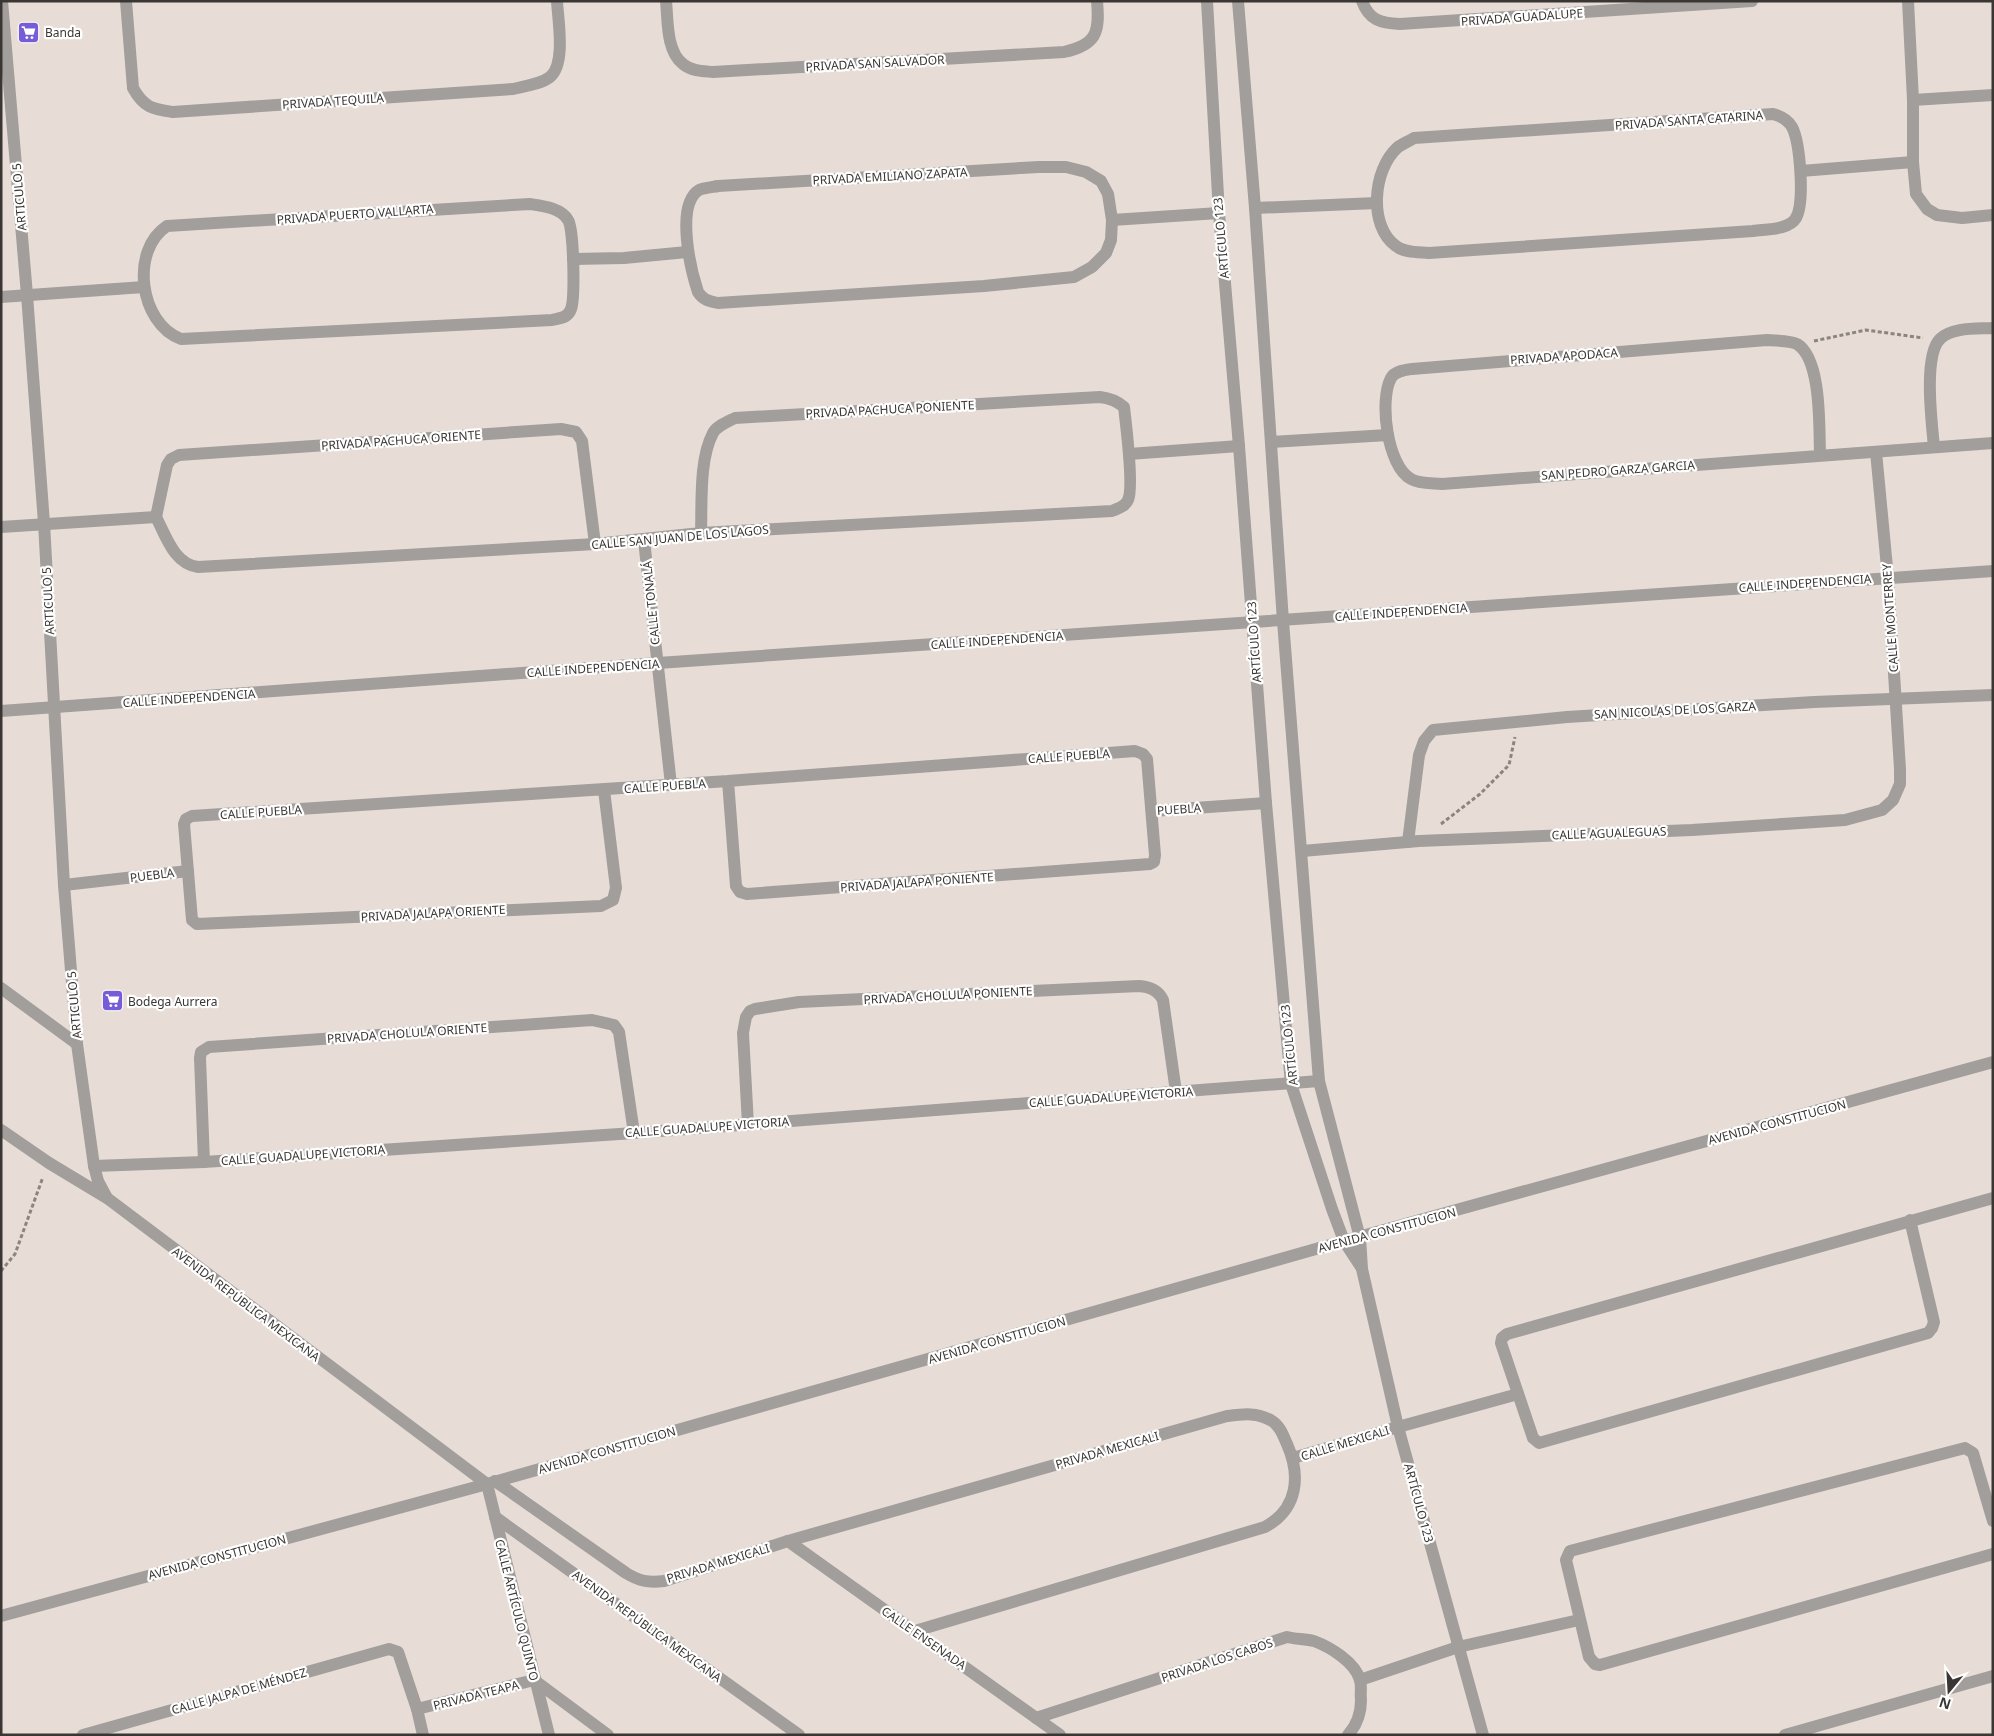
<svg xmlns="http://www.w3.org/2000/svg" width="1994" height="1736" font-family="'Noto Sans',sans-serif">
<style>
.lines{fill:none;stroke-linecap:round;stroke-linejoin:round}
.path{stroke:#8b847f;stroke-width:3;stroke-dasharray:4 2.5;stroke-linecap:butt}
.minor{stroke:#a29e9b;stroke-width:12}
.tertiary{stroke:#a29e9b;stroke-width:12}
.labels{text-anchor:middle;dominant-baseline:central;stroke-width:4.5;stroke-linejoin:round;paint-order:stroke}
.street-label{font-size:12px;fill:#3a3633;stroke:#fff}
.poi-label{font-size:12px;fill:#3a3633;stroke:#fff;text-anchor:start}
</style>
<rect width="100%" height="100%" fill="#e7ddd6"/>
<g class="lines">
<!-- path -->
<g class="path">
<polyline points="1814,341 1866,330 1923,338"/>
<polyline points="1441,824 1480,794 1509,765 1515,737"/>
<polyline points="1,1271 15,1254 43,1177"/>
</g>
<!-- minor -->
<g class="minor">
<polyline points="2,1 27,295 44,523 64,885 77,1044 94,1166 98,1181 107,1198"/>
<path d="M126 1 133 88C144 108 153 109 173 112L513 89C525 86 541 84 550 77 566 64 558 20 557 1"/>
<path d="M666 1C668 20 666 51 683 64 691 71 703 71 713 72L1064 52C1096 45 1100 33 1097 1"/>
<polyline points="1207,1 1219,213 1239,446 1266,803 1291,1084 1332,1209 1344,1241 1361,1267"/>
<polyline points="1238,1 1255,208 1283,621 1319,1081 1360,1238 1362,1269 1398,1427 1483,1735"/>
<path d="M1362 1C1369 20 1380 23 1400 24L1752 1"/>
<polyline points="1908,1 1913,100 1913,162 1916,194 1927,209 1937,215 1962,218 1993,215"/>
<polyline points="1913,100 1993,95"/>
<path d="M1773 114C1780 116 1788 120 1792 127 1800 142 1805 202 1796 218 1789 230 1766 229 1753 231L1429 253C1419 252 1404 253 1396 246 1368 226 1373 170 1397 148 1401 144 1408 142 1414 138Z"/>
<path d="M1039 167H1066L1086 172 1101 181 1108 194 1112 220 1111 240 1106 253 1092 267 1074 277 984 286 718 303C709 301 703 300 698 292 691 271 675 205 699 190 703 188 713 187 718 186Z"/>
<polyline points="1801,171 1913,162"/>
<path d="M530 204C543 206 561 208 568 220 574 228 575 299 571 309 568 318 560 318 552 320L181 339C139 323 130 250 167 226Z"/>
<polyline points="1255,208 1377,203"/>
<polyline points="1112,220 1219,213"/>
<polyline points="573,259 624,258 687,252"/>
<polyline points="1,297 144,287"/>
<polyline points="1271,442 1388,435"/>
<path d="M1934 447C1932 424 1923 356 1940 339 1952 327 1977 329 1993 328"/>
<polyline points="1129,454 1239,446"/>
<path d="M1820 455C1819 429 1822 359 1797 344 1789 340 1776 341 1767 340L1412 369C1405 370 1395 371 1391 378 1379 400 1387 466 1411 479 1419 484 1432 483 1442 484L1993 443"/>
<path d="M156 517C166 536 174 564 198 567L595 544 701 533 1112 511C1118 508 1125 507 1128 500 1134 488 1126 424 1124 407 1117 401 1109 398 1100 397L735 418C727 422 717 426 713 433 699 459 702 504 701 533"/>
<polyline points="156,517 167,465 171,459 179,455 561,429 576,432 582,441 595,544"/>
<polyline points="1,527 156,517"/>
<polyline points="644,540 671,785"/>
<polyline points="604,790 616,888 613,900 601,906 197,924 192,920 184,824 186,819 192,816 728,781 1135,751 1143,754 1147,759 1155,855 1154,862 1150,864 747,894 740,892 736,886 728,781"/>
<polyline points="1152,811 1266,803"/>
<polyline points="1408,842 1419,755 1424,741 1433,730 1567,717 1814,702 1993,695"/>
<polyline points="1302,851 1419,841 1692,830 1845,820 1882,810 1893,800 1900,784 1900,769 1888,578 1876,452"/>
<polyline points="64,885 188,871"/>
<polyline points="1,988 77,1044"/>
<path d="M748 1125 743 1033 746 1017 750 1011 755 1009 799 1002 1139 986C1150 987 1158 990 1163 1000L1176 1092"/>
<polyline points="1,1130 49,1163 107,1198 487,1484 549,1735"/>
<polyline points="204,1162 200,1058 201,1052 209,1047 592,1020 614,1025 619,1032 634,1133"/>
<polyline points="94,1166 204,1162 634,1133 1319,1081"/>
<polyline points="1910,1220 1934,1322 1932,1328 1928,1333 1539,1443 1533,1438 1501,1343 1502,1338 1507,1334 1993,1198"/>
<polyline points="1293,1458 1398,1427 1518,1394"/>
<path d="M495 1481 626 1573C639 1581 648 1583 664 1581L788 1541 1227 1416C1243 1414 1258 1412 1272 1421 1280 1426 1283 1435 1287 1444 1301 1476 1298 1509 1265 1527L915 1631"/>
<polyline points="495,1517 799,1735"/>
<polyline points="1993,1521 1973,1453 1965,1448 1570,1551 1566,1560 1589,1657 1595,1664 1600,1665 1993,1554"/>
<polyline points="788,1541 1060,1735"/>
<polyline points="1360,1680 1458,1647 1579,1620"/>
<polyline points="417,1709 534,1680 608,1735"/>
<path d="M1036 1718 1287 1637C1295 1639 1305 1639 1314 1641 1330 1647 1355 1662 1360 1680 1362 1686 1360 1694 1361 1700 1361 1713 1357 1725 1348 1735"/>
<polyline points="83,1735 389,1649 398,1652 417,1709 423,1735"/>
<polyline points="1785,1735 1993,1676"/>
</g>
<!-- tertiary -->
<g class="tertiary">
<polyline points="1,711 658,663 1993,571"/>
<polyline points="1,1616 487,1484 1344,1241 1993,1062"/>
</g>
</g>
<!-- icons -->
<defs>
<symbol id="supermarket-square" viewBox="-11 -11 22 22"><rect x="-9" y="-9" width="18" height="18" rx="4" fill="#765cd6" stroke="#fff"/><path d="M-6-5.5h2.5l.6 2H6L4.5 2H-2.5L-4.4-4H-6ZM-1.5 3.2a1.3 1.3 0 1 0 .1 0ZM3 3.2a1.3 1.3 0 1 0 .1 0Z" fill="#fff"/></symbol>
</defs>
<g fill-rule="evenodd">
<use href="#supermarket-square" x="16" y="20" width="25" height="25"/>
<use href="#supermarket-square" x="100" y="988" width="25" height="25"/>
</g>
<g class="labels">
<!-- street labels -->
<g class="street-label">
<text transform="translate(1522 17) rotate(-4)">PRIVADA GUADALUPE</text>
<text transform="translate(875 63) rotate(-3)">PRIVADA SAN SALVADOR</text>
<text transform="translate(333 101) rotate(-4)">PRIVADA TEQUILA</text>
<text transform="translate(1689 120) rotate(-4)">PRIVADA SANTA CATARINA</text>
<text transform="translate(890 176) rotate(-3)">PRIVADA EMILIANO ZAPATA</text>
<text transform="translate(19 197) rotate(-95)">ARTICULO 5</text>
<text transform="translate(355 214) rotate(-4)">PRIVADA PUERTO VALLARTA</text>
<text transform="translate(1221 238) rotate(-95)">ARTÍCULO 123</text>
<text transform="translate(1564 356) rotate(-4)">PRIVADA APODACA</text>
<text transform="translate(890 409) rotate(-3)">PRIVADA PACHUCA PONIENTE</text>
<text transform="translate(401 440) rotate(-4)">PRIVADA PACHUCA ORIENTE</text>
<text transform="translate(1618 470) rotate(-4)">SAN PEDRO GARZA GARCIA</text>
<text transform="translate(680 537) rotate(-5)">CALLE SAN JUAN DE LOS LAGOS</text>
<text transform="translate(1805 583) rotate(-4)">CALLE INDEPENDENCIA</text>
<text transform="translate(48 601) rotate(-93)">ARTICULO 5</text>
<text transform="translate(651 603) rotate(-96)">CALLE TONALÁ</text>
<text transform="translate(1401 612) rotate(-4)">CALLE INDEPENDENCIA</text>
<text transform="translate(1890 618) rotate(-94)">CALLE MONTERREY</text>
<text transform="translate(997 640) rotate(-4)">CALLE INDEPENDENCIA</text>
<text transform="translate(1254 642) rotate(-94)">ARTÍCULO 123</text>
<text transform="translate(593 668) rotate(-4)">CALLE INDEPENDENCIA</text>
<text transform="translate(189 698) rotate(-4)">CALLE INDEPENDENCIA</text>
<text transform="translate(1675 710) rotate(-3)">SAN NICOLAS DE LOS GARZA</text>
<text transform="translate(1069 756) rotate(-4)">CALLE PUEBLA</text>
<text transform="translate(665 786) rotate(-4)">CALLE PUEBLA</text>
<text transform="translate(1179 809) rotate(-4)">PUEBLA</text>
<text transform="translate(261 812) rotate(-4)">CALLE PUEBLA</text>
<text transform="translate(1609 833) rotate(-2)">CALLE AGUALEGUAS</text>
<text transform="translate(152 875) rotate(-7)">PUEBLA</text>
<text transform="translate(917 882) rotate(-4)">PRIVADA JALAPA PONIENTE</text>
<text transform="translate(433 913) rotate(-3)">PRIVADA JALAPA ORIENTE</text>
<text transform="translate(948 995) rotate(-3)">PRIVADA CHOLULA PONIENTE</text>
<text transform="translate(74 1005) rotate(-95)">ARTICULO 5</text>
<text transform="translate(407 1033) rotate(-4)">PRIVADA CHOLULA ORIENTE</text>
<text transform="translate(1289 1045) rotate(-96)">ARTÍCULO 123</text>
<text transform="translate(1111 1097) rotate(-4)">CALLE GUADALUPE VICTORIA</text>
<text transform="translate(1777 1122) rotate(-15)">AVENIDA CONSTITUCION</text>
<text transform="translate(707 1127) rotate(-4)">CALLE GUADALUPE VICTORIA</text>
<text transform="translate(303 1155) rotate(-4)">CALLE GUADALUPE VICTORIA</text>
<text transform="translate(1387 1230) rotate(-15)">AVENIDA CONSTITUCION</text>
<text transform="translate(246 1304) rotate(37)">AVENIDA REPÚBLICA MEXICANA</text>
<text transform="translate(997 1340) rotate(-16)">AVENIDA CONSTITUCION</text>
<text transform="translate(1345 1443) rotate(-17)">CALLE MEXICALI</text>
<text transform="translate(607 1450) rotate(-16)">AVENIDA CONSTITUCION</text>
<text transform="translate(1107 1450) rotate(-16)">PRIVADA MEXICALI</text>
<text transform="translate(1419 1503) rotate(75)">ARTÍCULO 123</text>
<text transform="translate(217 1557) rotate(-15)">AVENIDA CONSTITUCION</text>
<text transform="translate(718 1563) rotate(-17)">PRIVADA MEXICALI</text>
<text transform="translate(517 1610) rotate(76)">CALLE ARTÍCULO QUINTO</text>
<text transform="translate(647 1626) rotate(36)">AVENIDA REPÚBLICA MEXICANA</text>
<text transform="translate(924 1638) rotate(35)">CALLE ENSENADA</text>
<text transform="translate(1217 1660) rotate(-18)">PRIVADA LOS CABOS</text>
<text transform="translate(239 1691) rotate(-16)">CALLE JALPA DE MÉNDEZ</text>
<text transform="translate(476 1695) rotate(-14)">PRIVADA TEAPA</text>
</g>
<!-- poi labels -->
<g class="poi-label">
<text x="45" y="32">Banda</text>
<text x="128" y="1001">Bodega Aurrera</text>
</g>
</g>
<!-- border -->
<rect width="1994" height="1736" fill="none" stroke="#3a3633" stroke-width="5"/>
<!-- north arrow -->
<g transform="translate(1949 1691) rotate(198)" stroke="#ffffff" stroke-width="4" paint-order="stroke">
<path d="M0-4L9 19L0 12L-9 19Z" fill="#3a3633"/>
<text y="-8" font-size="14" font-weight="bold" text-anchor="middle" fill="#3a3633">N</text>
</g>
</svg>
